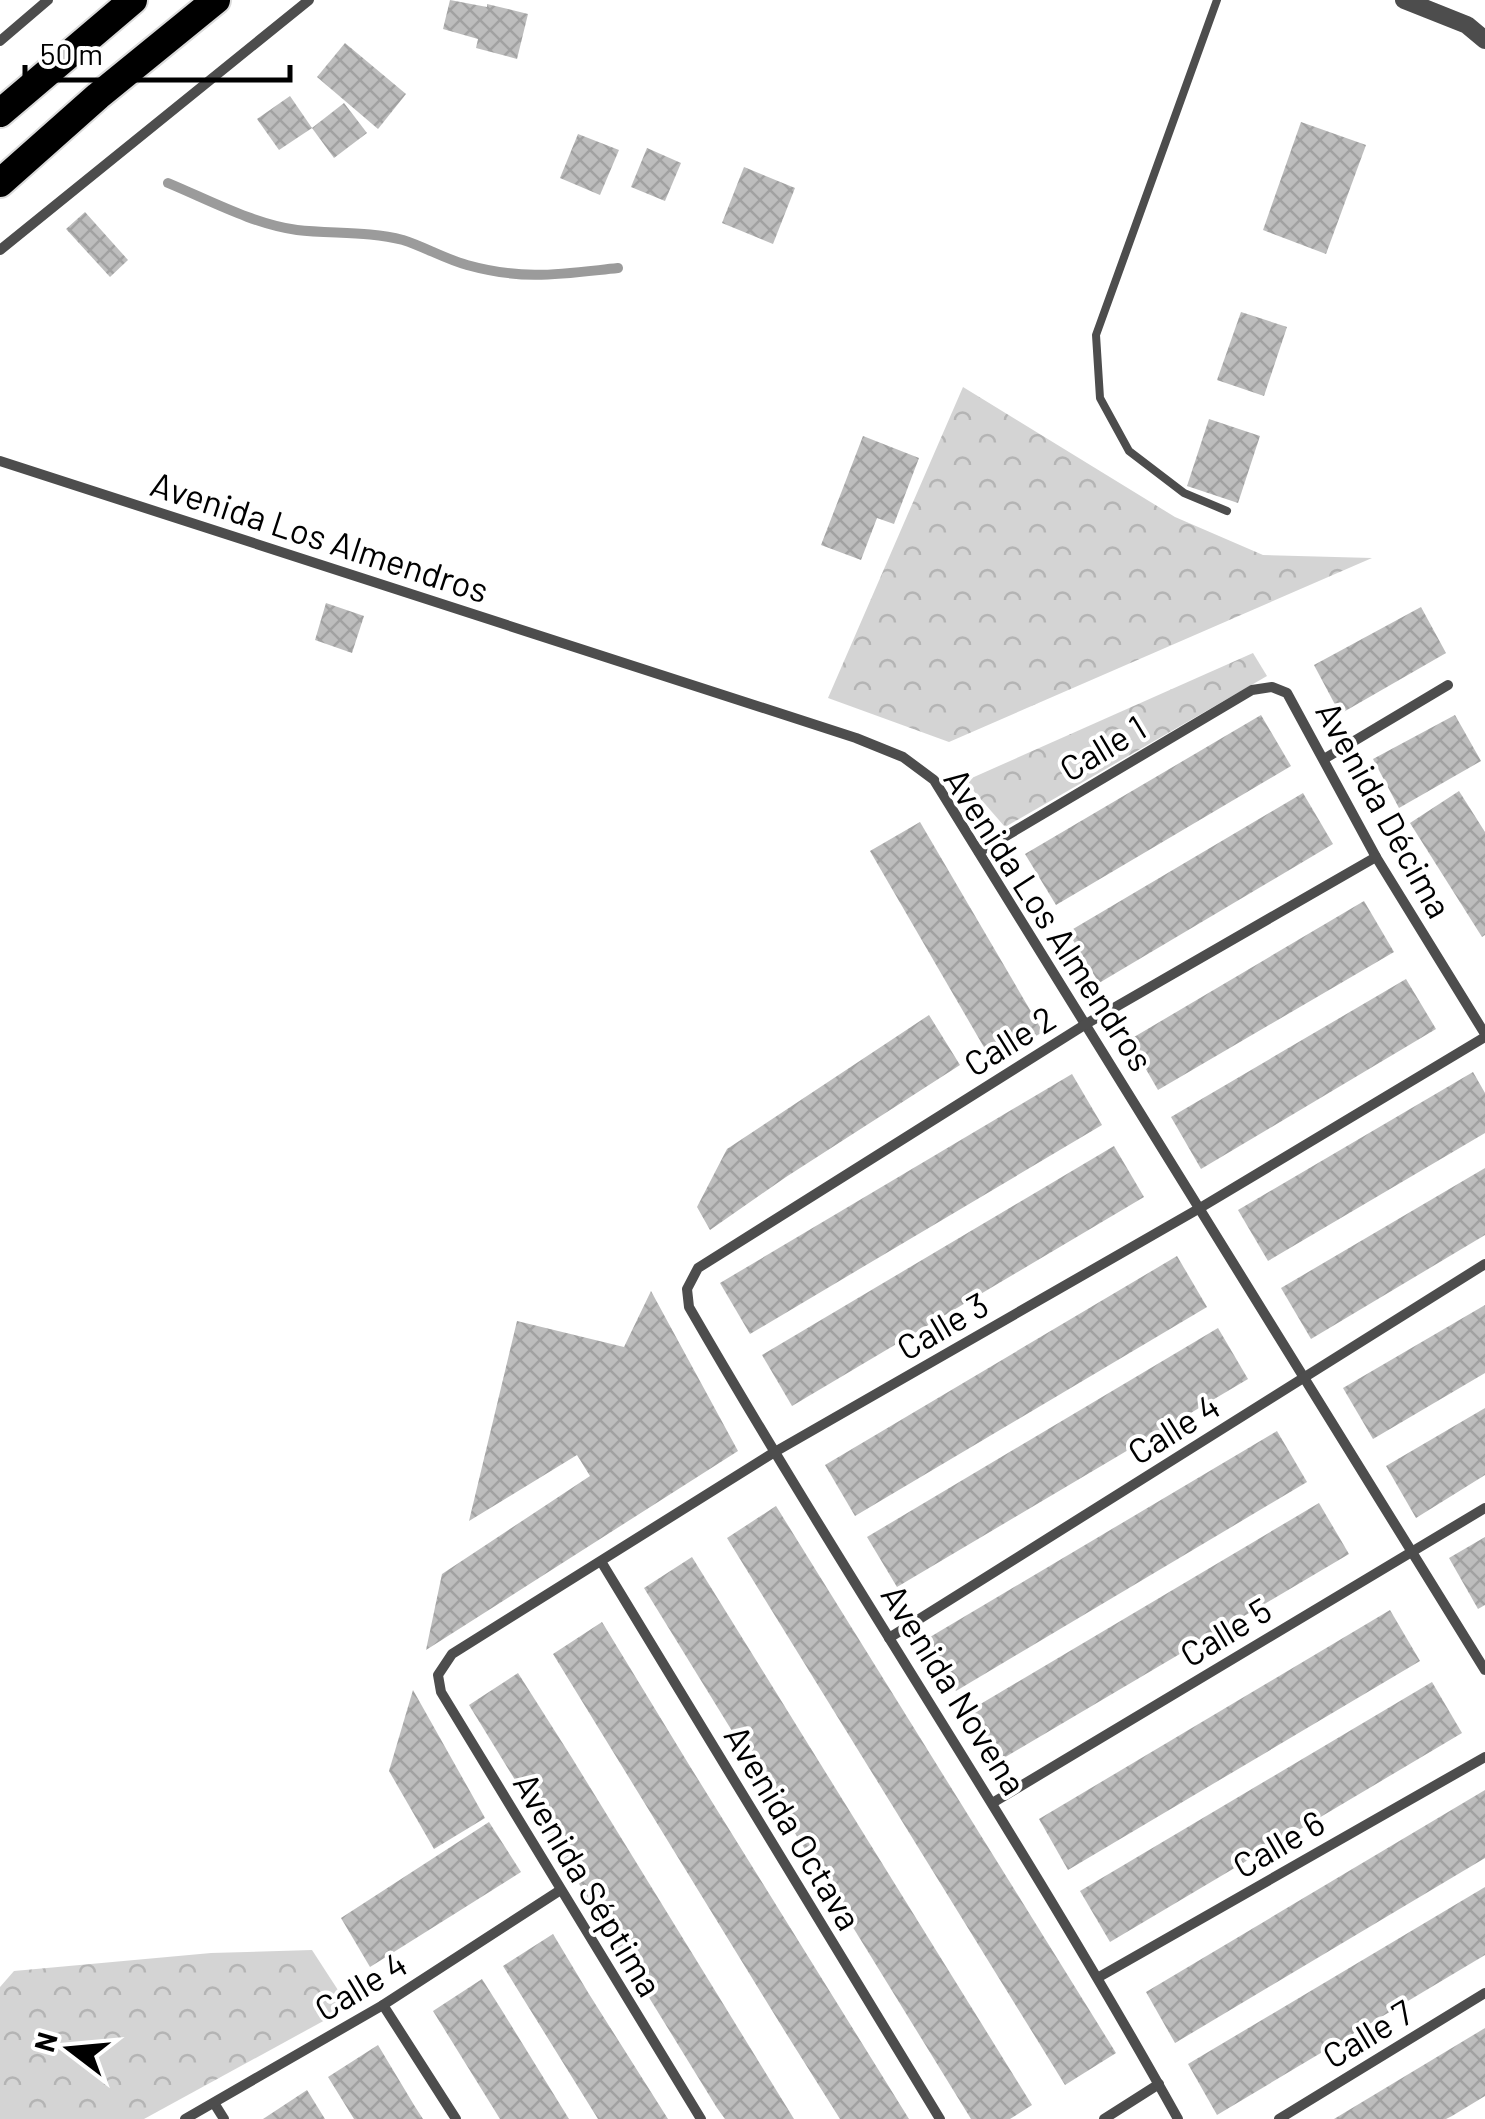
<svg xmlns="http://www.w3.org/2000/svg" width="1485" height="2119" font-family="Barlow,sans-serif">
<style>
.park{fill:url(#park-crowns)}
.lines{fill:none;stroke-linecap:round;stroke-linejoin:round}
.stream{stroke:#9b9b9b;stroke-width:10}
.building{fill:url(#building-cross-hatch)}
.trunk-casing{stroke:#dbdbdb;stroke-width:32}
.service{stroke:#4d4d4d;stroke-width:8}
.minor{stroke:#4d4d4d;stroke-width:10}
.tertiary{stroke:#4d4d4d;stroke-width:18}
.trunk{stroke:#000;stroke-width:28}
.labels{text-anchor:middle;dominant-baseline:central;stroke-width:8;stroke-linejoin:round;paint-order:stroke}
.street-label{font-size:35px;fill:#000;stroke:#fff}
</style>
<defs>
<pattern id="park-crowns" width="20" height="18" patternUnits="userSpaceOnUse" patternTransform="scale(2.5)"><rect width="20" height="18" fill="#d4d4d4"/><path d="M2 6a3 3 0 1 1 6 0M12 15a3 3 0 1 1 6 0" fill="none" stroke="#b4b4b4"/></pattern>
<pattern id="building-cross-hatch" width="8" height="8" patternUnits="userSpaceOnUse" patternTransform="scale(2.5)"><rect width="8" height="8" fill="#bdbdbd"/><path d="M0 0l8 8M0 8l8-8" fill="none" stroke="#a1a1a1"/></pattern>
</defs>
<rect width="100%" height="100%" fill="#fff"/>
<!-- park -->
<g class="park">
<polygon points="963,387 1175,517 1263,555 1372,558 949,742 828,698"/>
<polygon points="1253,653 1267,676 1005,827 965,781"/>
<polygon points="312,1950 349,2007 144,2119 0,2119 0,1987 14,1971 211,1953"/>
</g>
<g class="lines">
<!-- stream -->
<path class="stream" d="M168 183C209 200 253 224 297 230 332 234 369 231 403 240 425 247 445 259 467 265 525 281 561 274 618 268"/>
</g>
<!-- building -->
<g class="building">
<polygon points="450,0 487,7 487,4 528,14 517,59 476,48 478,39 443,29"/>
<polygon points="345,43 406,94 378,129 317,77"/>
<polygon points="290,96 312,128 279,150 257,119"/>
<polygon points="344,103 367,133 334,158 312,128"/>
<polygon points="1301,122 1366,145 1326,254 1263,230"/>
<polygon points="578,134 619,150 600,195 560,178"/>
<polygon points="647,148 681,163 665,201 631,187"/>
<polygon points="744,167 795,188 773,244 722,223"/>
<polygon points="85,212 128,260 110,277 66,229"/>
<polygon points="1241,312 1287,327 1264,396 1217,380"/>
<polygon points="1209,419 1260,436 1238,503 1187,486"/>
<polygon points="863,436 919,458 894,524 877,518 861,560 821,545"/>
<polygon points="326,603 364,616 352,653 315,640"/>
<polygon points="1421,607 1446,653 1340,714 1314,665"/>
<polygon points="1261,715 1291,766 1056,905 1025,854"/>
<polygon points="1455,715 1481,761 1399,808 1373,759"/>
<polygon points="1459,791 1485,832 1485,935 1482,937 1410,823"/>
<polygon points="1303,793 1333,844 1099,983 1068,932"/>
<polygon points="920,822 1043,1032 992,1061 870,851"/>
<polygon points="1364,901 1394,952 1158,1090 1129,1040"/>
<polygon points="1406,979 1436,1029 1201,1169 1171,1117"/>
<polygon points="929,1015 960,1065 786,1177 710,1230 697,1207 727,1149"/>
<polygon points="1473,1072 1485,1093 1485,1133 1268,1261 1238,1210"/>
<polygon points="1072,1074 1102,1125 750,1334 720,1283"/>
<polygon points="1114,1146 1144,1197 792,1406 762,1355"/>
<polygon points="1485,1168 1485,1235 1311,1339 1281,1288"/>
<polygon points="1177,1256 1207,1307 855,1516 825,1465"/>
<polygon points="651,1291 738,1451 426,1650 442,1574 590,1476 577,1455 469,1521 517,1321 624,1347"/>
<polygon points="1485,1305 1485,1373 1373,1439 1343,1388"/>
<polygon points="1218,1328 1248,1379 897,1587 867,1537"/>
<polygon points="1485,1408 1485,1475 1416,1518 1386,1466"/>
<polygon points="1277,1431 1307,1482 956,1691 925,1640"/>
<polygon points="1319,1503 1349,1554 997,1762 967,1712"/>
<polygon points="776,1506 1116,2053 1065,2085 727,1538"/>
<polygon points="1485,1537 1485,1605 1478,1609 1449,1558"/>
<polygon points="692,1557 1032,2105 1010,2119 971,2119 644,1588"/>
<polygon points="1390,1610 1420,1661 1068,1870 1039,1819"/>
<polygon points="602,1622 691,1768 909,2119 840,2119 784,2030 553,1654"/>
<polygon points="518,1673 572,1758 794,2119 725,2119 717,2108 469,1705"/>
<polygon points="1432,1682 1462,1733 1110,1942 1080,1891"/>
<polygon points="413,1690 485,1818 434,1849 389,1771"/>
<polygon points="1485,1790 1485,1858 1175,2043 1146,1992"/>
<polygon points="489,1822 521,1872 370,1967 341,1918"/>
<polygon points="1485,1887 1485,1955 1217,2115 1188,2064"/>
<polygon points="553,1934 589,1994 668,2119 598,2119 521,1995 503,1966"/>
<polygon points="482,1979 501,2009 569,2119 500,2119 433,2011"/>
<polygon points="1485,2028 1485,2096 1452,2116 1446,2119 1334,2119"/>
<polygon points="378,2045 414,2105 423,2119 354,2119 328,2077"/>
<polygon points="307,2090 325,2119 263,2119"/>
</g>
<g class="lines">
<defs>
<g id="trunk">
<polyline points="0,113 133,0"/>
<polyline points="0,183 98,96 216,0"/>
</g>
</defs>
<!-- trunk casing -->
<use href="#trunk" class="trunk-casing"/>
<!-- service -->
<polyline class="service" points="1217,0 1096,335 1100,398 1129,451 1184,493 1227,511"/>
<!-- minor -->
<g class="minor">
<polyline points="0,41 48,0"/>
<polyline points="0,250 309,0"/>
<polyline points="0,461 856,738 903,757 934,780 1485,1670"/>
<polyline points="1324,759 1448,685"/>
<polyline points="979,852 1252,690 1272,687 1287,693 1376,857 1485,1034"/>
<polyline points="602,1563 940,2119"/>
<polyline points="889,1638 1485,1264"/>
<polyline points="994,1802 1485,1508"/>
<polyline points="1099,1977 1485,1757"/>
<polyline points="383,2005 456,2119"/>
<polyline points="214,2103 224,2119"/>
<polyline points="185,2119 383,2005 559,1891"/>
<polyline points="701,2119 441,1692 438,1675 452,1654 773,1453 1200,1208 1485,1037"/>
<polyline points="1104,2119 1159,2084"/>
<path d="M1178 2119C1024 1842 847 1581 689 1307L687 1289 698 1268 1086 1024 1376 857"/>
<polyline points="1279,2119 1485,1993"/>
</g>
<!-- tertiary -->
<polyline class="tertiary" points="1404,0 1467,25 1485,40"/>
<!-- trunk -->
<use href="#trunk" class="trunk"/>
</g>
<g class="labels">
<!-- street labels -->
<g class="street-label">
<text transform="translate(320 536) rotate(18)">Avenida Los Almendros</text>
<text transform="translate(1102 747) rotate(-31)">Calle 1</text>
<text transform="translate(1385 809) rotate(61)">Avenida Décima</text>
<text transform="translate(1050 919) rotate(57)">Avenida Los Almendros</text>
<text transform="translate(1009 1040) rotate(-32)">Calle 2</text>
<text transform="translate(942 1325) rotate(-30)">Calle 3</text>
<text transform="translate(1173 1428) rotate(-32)">Calle 4</text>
<text transform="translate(1225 1631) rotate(-31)">Calle 5</text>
<text transform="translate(955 1689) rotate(58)">Avenida Novena</text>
<text transform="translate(794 1827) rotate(59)">Avenida Octava</text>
<text transform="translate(1278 1843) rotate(-30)">Calle 6</text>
<text transform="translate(589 1884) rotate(59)">Avenida Séptima</text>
<text transform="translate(360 1985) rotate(-31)">Calle 4</text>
<text transform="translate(1367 2033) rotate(-31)">Calle 7</text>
</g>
</g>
<!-- north arrow -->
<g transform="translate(70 2049) rotate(286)" stroke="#ffffff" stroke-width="8" paint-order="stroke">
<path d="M0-8L18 38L0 25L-18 38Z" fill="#000000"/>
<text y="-15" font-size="28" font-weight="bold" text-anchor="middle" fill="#000000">N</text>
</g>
<!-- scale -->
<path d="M25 65v15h265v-15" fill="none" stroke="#000000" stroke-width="5"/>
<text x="40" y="65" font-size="30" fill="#000000" stroke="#ffffff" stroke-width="8" paint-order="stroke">50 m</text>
</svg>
